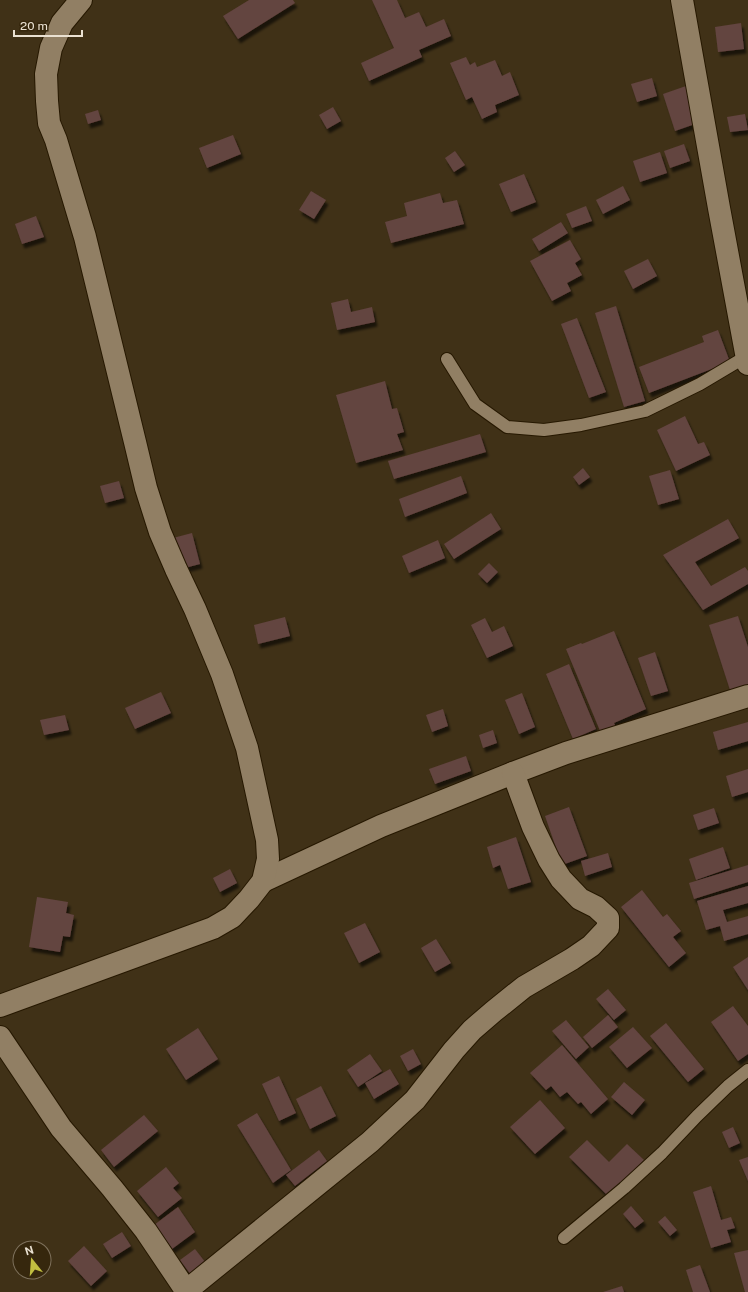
<svg xmlns="http://www.w3.org/2000/svg" width="748" height="1292" font-family="'Public Sans',sans-serif">
<style>
.building{fill:#634440;filter:url(#shadow)}
.lines{fill:none;stroke-linecap:round;stroke-linejoin:round}
.service-casing{stroke:#261801;stroke-width:14}
.minor-casing{stroke:#261801;stroke-width:24}
.service{stroke:#917f64;stroke-width:12}
.minor{stroke:#917f64;stroke-width:22}
</style>
<defs>
<filter id="shadow"><feDropShadow dx="2.5" dy="4.5" stdDeviation="1" flood-color="#0009"/></filter>
</defs>
<rect width="100%" height="100%" fill="#403117"/>
<!-- building -->
<g class="building">
<polygon points="249,0 293,0 295,3 238,39 223,16"/>
<polygon points="372,0 397,0 405,18 419,12 426,27 444,19 451,36 419,50 422,57 369,81 361,63 394,48"/>
<polygon points="741,23 744,49 718,52 715,27"/>
<polygon points="466,57 470,65 475,62 477,67 495,60 502,76 510,72 519,95 495,105 497,112 482,119 472,97 466,100 450,63"/>
<polygon points="652,78 657,96 637,102 631,84"/>
<polygon points="686,86 698,123 675,131 663,94"/>
<polygon points="333,107 341,121 327,129 319,115"/>
<polygon points="98,110 101,120 88,124 85,114"/>
<polygon points="745,114 748,130 730,132 727,117"/>
<polygon points="233,135 241,154 207,168 199,148"/>
<polygon points="684,144 690,161 670,168 664,151"/>
<polygon points="455,151 465,165 454,172 445,158"/>
<polygon points="660,152 667,173 640,182 633,161"/>
<polygon points="524,174 536,202 511,212 499,184"/>
<polygon points="623,186 630,200 603,214 596,200"/>
<polygon points="311,191 326,200 314,219 299,210"/>
<polygon points="440,193 443,203 457,200 464,224 391,243 385,222 407,216 404,203"/>
<polygon points="586,206 592,221 572,228 566,214"/>
<polygon points="36,216 44,237 22,244 15,224"/>
<polygon points="561,222 568,233 539,251 532,239"/>
<polygon points="570,240 581,259 575,263 582,275 567,283 571,291 552,301 530,261"/>
<polygon points="648,259 657,276 633,289 624,271"/>
<polygon points="348,299 351,312 372,307 375,322 337,330 331,303"/>
<polygon points="616,306 645,401 624,407 595,313"/>
<polygon points="577,318 606,392 589,398 561,324"/>
<polygon points="718,330 730,362 649,393 639,367 704,342 702,336"/>
<polygon points="385,381 392,409 397,408 404,432 397,434 403,450 356,463 336,395"/>
<polygon points="685,416 698,444 704,442 710,455 676,471 657,430"/>
<polygon points="480,434 486,452 394,479 388,461"/>
<polygon points="583,468 590,477 579,485 573,477"/>
<polygon points="670,470 679,499 658,505 649,476"/>
<polygon points="461,476 467,493 405,517 399,499"/>
<polygon points="119,481 124,498 105,503 100,486"/>
<polygon points="491,513 501,529 454,559 444,544"/>
<polygon points="728,519 739,538 695,562 711,586 745,567 748,571 748,584 703,610 663,555"/>
<polygon points="192,533 200,564 181,569 173,538"/>
<polygon points="438,540 445,558 409,573 402,556"/>
<polygon points="489,563 498,572 487,583 478,574"/>
<polygon points="738,616 748,647 748,685 730,690 709,625"/>
<polygon points="285,617 290,636 258,644 254,625"/>
<polygon points="485,618 492,632 504,626 513,646 487,658 471,625"/>
<polygon points="614,631 646,709 614,723 618,731 603,738 566,649 581,643 582,644"/>
<polygon points="655,652 668,691 651,696 638,658"/>
<polygon points="569,664 596,729 573,739 546,674"/>
<polygon points="161,692 171,713 135,729 125,708"/>
<polygon points="522,693 535,727 519,734 505,700"/>
<polygon points="443,709 448,726 432,732 426,715"/>
<polygon points="65,715 69,730 44,735 40,720"/>
<polygon points="748,722 748,741 718,750 713,732"/>
<polygon points="493,730 497,743 483,748 479,735"/>
<polygon points="466,756 471,771 435,784 429,769"/>
<polygon points="748,769 748,792 732,797 726,776"/>
<polygon points="569,807 587,856 562,865 545,816"/>
<polygon points="714,808 719,823 698,830 693,815"/>
<polygon points="516,837 531,882 508,889 500,865 493,868 487,847"/>
<polygon points="723,847 730,868 696,880 689,859"/>
<polygon points="608,853 612,867 585,876 581,861"/>
<polygon points="748,865 748,882 694,899 689,883"/>
<polygon points="230,869 237,883 220,892 213,878"/>
<polygon points="748,886 748,903 723,910 727,922 748,916 748,934 724,941 720,926 706,930 697,901"/>
<polygon points="642,890 663,917 667,914 681,931 673,937 686,953 669,967 621,907"/>
<polygon points="37,897 68,902 66,913 74,915 70,937 63,936 60,952 29,947"/>
<polygon points="365,923 380,952 359,963 344,933"/>
<polygon points="436,939 451,963 435,972 421,948"/>
<polygon points="748,957 748,990 733,967"/>
<polygon points="608,989 626,1010 614,1020 596,999"/>
<polygon points="733,1006 748,1026 748,1054 738,1061 711,1022"/>
<polygon points="608,1015 618,1027 592,1048 583,1037"/>
<polygon points="566,1020 589,1047 576,1059 552,1031"/>
<polygon points="666,1023 704,1069 688,1082 650,1036"/>
<polygon points="633,1027 652,1048 627,1068 609,1047"/>
<polygon points="198,1028 218,1059 186,1080 166,1049"/>
<polygon points="562,1045 608,1099 591,1114 581,1102 578,1104 567,1092 560,1097 551,1086 546,1090 530,1073"/>
<polygon points="413,1049 421,1064 408,1071 400,1056"/>
<polygon points="370,1054 382,1071 358,1087 347,1070"/>
<polygon points="390,1069 399,1084 374,1099 365,1083"/>
<polygon points="279,1076 296,1113 279,1121 262,1084"/>
<polygon points="624,1082 645,1100 632,1115 611,1097"/>
<polygon points="321,1086 336,1116 310,1129 296,1099"/>
<polygon points="540,1100 565,1128 535,1154 510,1127"/>
<polygon points="257,1113 291,1170 273,1183 237,1125"/>
<polygon points="144,1115 158,1131 114,1167 101,1150"/>
<polygon points="733,1127 740,1143 729,1148 722,1132"/>
<polygon points="587,1140 609,1162 627,1144 644,1160 608,1196 569,1157"/>
<polygon points="319,1150 327,1161 295,1186 286,1175"/>
<polygon points="748,1157 748,1181 739,1160"/>
<polygon points="166,1167 179,1183 173,1188 182,1198 158,1217 137,1191"/>
<polygon points="711,1186 721,1220 731,1217 735,1228 727,1230 731,1242 711,1248 693,1192"/>
<polygon points="631,1206 644,1221 635,1228 623,1214"/>
<polygon points="178,1207 195,1232 172,1249 154,1225"/>
<polygon points="665,1216 677,1230 670,1236 658,1222"/>
<polygon points="122,1232 131,1246 112,1258 103,1244"/>
<polygon points="84,1246 107,1271 91,1286 68,1261"/>
<polygon points="195,1249 209,1267 194,1279 180,1260"/>
<polygon points="748,1250 748,1292 745,1292 734,1253"/>
<polygon points="700,1265 710,1292 693,1292 686,1270"/>
<polygon points="622,1286 624,1292 603,1292"/>
</g>
<g class="lines">
<defs>
<g id="service">
<polyline points="447,359 475,404 507,427 544,430 581,425 645,411 700,384 747,356"/>
<polyline points="564,1238 624,1188 662,1153 697,1116 728,1086 748,1070"/>
</g>
<g id="minor">
<polyline points="682,0 719,208 748,364"/>
<polyline points="263,881 381,826 513,773 566,753 748,696"/>
<polyline points="0,1006 213,928 232,917 249,899 263,881 268,859 267,840 247,748 222,674 195,609 176,569 160,532 146,488 135,442 85,237 56,140 49,123 47,101 46,74 51,48 62,23 81,0"/>
<polyline points="0,1037 61,1128 112,1188 146,1231 187,1292"/>
<polyline points="186,1291 370,1142 415,1100 454,1050 472,1030 494,1011 524,987 572,959 591,946 608,928 608,918 596,907 580,899 561,879 549,860 533,827 513,773"/>
</g>
</defs>
<!-- service casing -->
<use href="#service" class="service-casing"/>
<!-- minor casing -->
<use href="#minor" class="minor-casing"/>
<!-- service -->
<use href="#service" class="service"/>
<!-- minor -->
<use href="#minor" class="minor"/>
</g>
<!-- north arrow -->
<g transform="translate(32 1260) rotate(343)"><circle r="19" fill="#36270d" stroke="#7e715c"/>
<path d="M0-3L7 15L0 10L-7 15Z" fill="#c1be40"/>
<text y="-6" font-size="11" font-weight="bold" text-anchor="middle" fill="#eae1d2">N</text>
</g>
<!-- scale -->
<path d="M14 30v6h68v-6" fill="none" stroke="#eae1d2" stroke-width="2"/>
<text x="20" y="30" font-size="12" fill="#eae1d2" stroke="#36270d" stroke-width="3" paint-order="stroke">20 m</text>
</svg>
